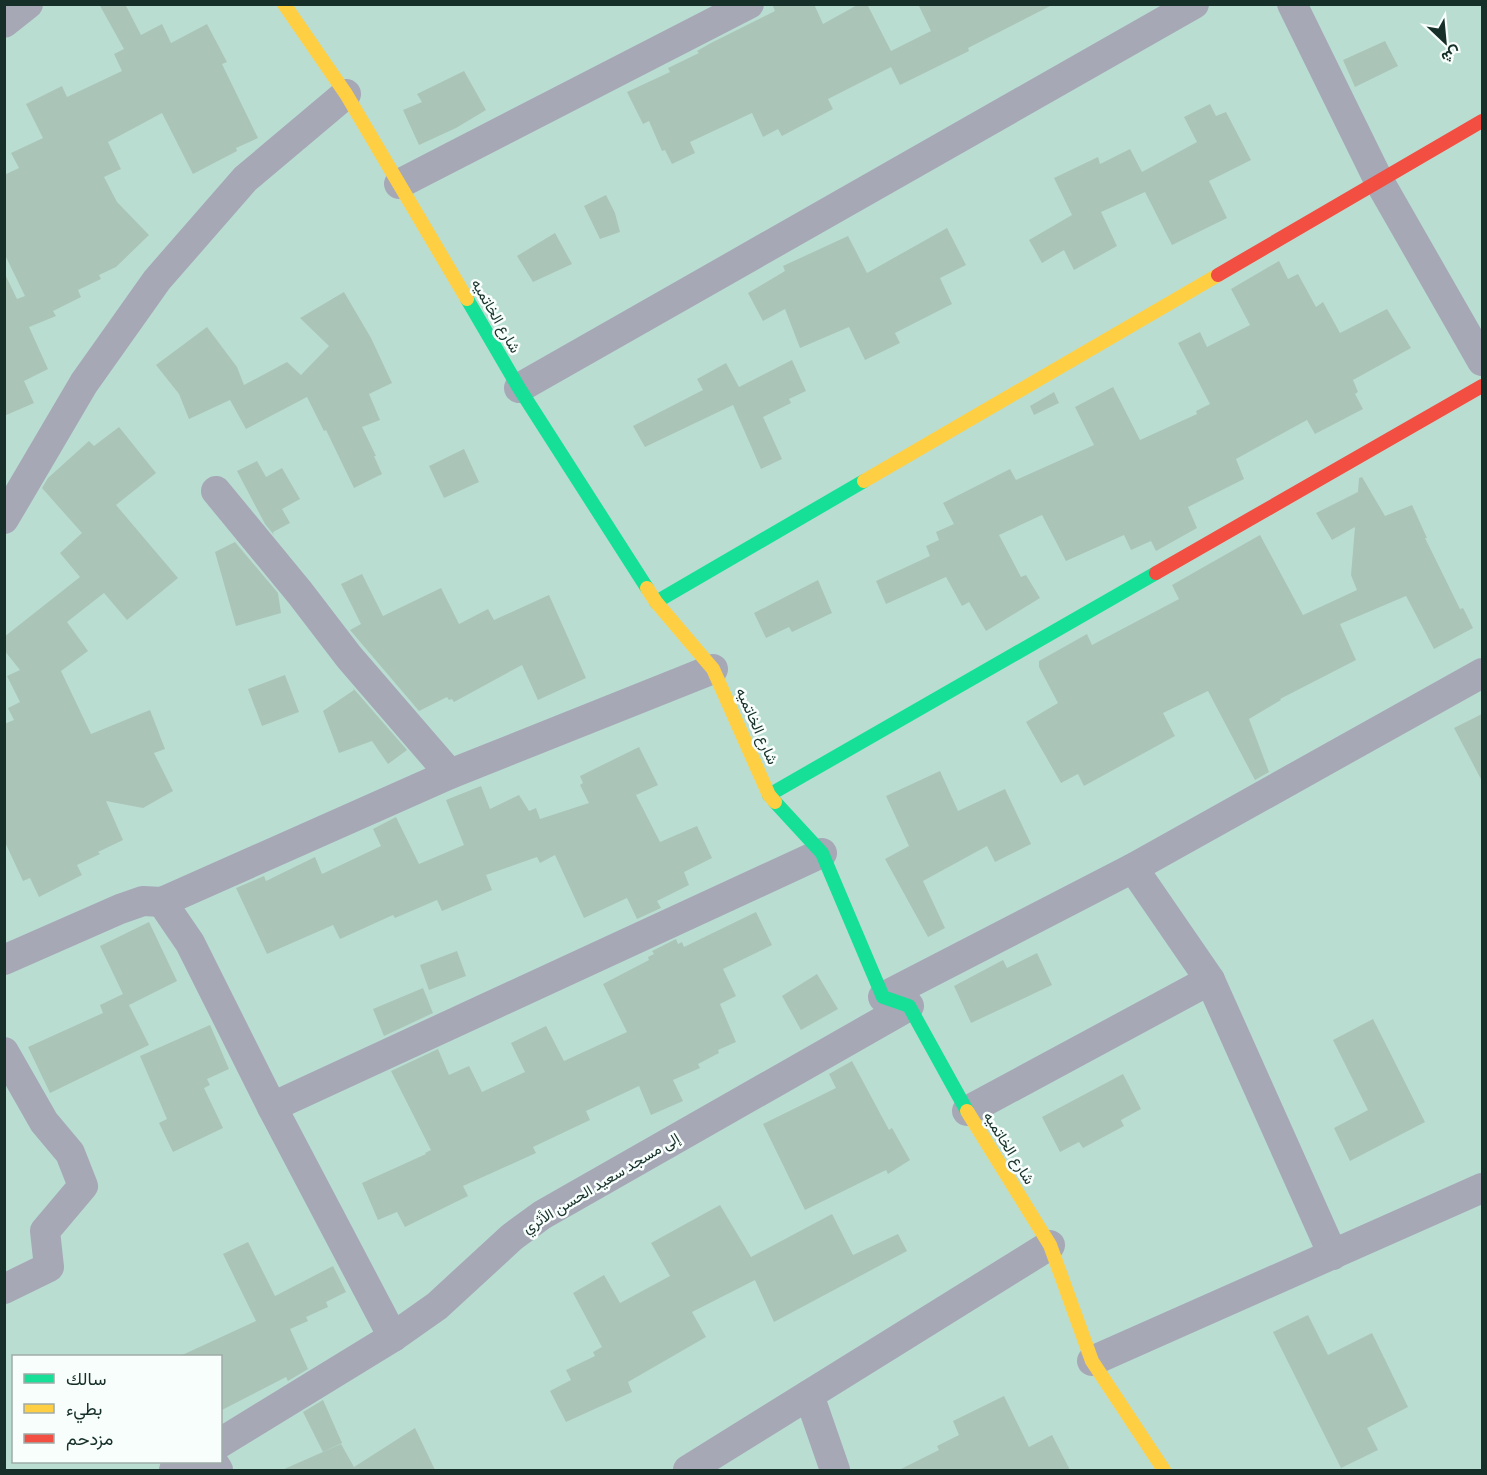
<svg xmlns="http://www.w3.org/2000/svg" width="1487" height="1475" font-family="Raleway,Vazirmatn,sans-serif">
<style>
.building{fill:#abc4b8}
.lines{fill:none;stroke-linecap:round;stroke-linejoin:round}
.street{stroke:#a6a8b6;stroke-width:30}
.fast{stroke:#16e098;stroke-width:14}
.slow{stroke:#ffcf43;stroke-width:14}
.jam{stroke:#f24e42;stroke-width:14}
.labels{text-anchor:middle;dominant-baseline:central;stroke-width:5;stroke-linejoin:round;paint-order:stroke}
.street-label{font-size:15px;fill:#163029;stroke:#f8fefc}
</style>
<rect width="100%" height="100%" fill="#baddd2"/>
<!-- building -->
<g class="building">
<polygon points="99,4 125,4 141,35 162,24 171,43 207,24 227,62 222,64 258,138 236,148 237,151 193,174 162,113 108,142 121,169 104,177 117,202 149,235 116,267 99,275 101,279 78,290 81,297 53,311 56,316 29,327 48,369 24,381 34,403 4,416 4,272 17,299 25,296 4,253 4,175 19,168 11,153 43,138 26,104 62,86 67,97 122,71 114,54 124,49"/>
<polygon points="772,4 814,4 823,24 859,4 867,4 891,51 931,31 918,4 1054,4 968,48 969,51 900,85 891,67 828,99 833,109 782,136 778,129 763,137 752,113 690,142 695,153 672,164 665,150 662,151 649,121 643,124 627,92 670,72 668,68 699,53 697,51 711,43 775,11"/>
<polygon points="1385,41 1398,66 1355,87 1343,60"/>
<polygon points="464,71 486,110 456,128 419,145 403,110 422,102 417,94"/>
<polygon points="1210,104 1216,116 1226,112 1251,160 1209,181 1227,218 1172,245 1145,192 1101,212 1117,246 1074,270 1064,250 1042,263 1029,240 1072,215 1054,178 1098,157 1100,164 1130,149 1142,172 1197,142 1184,117"/>
<polygon points="606,195 615,213 620,232 600,239 584,206"/>
<polygon points="947,228 966,265 940,278 952,304 895,333 900,343 865,360 849,327 800,348 785,309 763,321 748,293 785,271 783,266 848,236 867,273"/>
<polygon points="555,233 572,264 533,282 517,256"/>
<polygon points="1279,261 1288,279 1298,274 1316,307 1323,302 1340,333 1387,309 1411,348 1353,380 1358,392 1355,394 1363,409 1315,434 1307,420 1236,459 1244,479 1188,507 1197,528 1156,551 1151,541 1131,550 1124,535 1066,561 1042,515 999,535 1021,577 1026,575 1040,598 986,631 969,602 962,606 946,577 886,604 876,581 930,556 926,546 939,540 936,532 954,524 943,503 1010,469 1016,480 1094,445 1075,407 1113,387 1140,440 1197,414 1196,411 1210,404 1178,343 1200,332 1207,347 1250,325 1231,289"/>
<polygon points="344,292 371,338 392,383 369,394 380,420 362,427 376,456 374,456 382,474 354,488 326,430 324,431 307,397 246,429 230,400 189,419 179,394 156,365 207,327 237,367 244,385 287,362 301,375 329,346 300,318"/>
<polygon points="792,360 806,391 789,399 791,403 763,417 782,459 761,469 733,405 645,447 633,426 703,390 697,379 726,363 739,387"/>
<polygon points="1054,392 1059,403 1034,415 1030,406"/>
<polygon points="119,427 156,473 116,505 178,578 127,620 104,593 67,622 88,651 61,671 91,734 150,710 165,749 154,753 173,791 143,808 106,801 123,840 98,852 100,854 77,865 82,875 39,897 30,878 23,881 4,840 4,724 14,720 8,708 20,702 7,676 20,670 4,650 4,637 80,577 60,553 82,533 42,488 48,478 89,441 94,446"/>
<polygon points="464,449 479,482 444,498 429,466"/>
<polygon points="257,461 266,477 282,468 300,499 282,509 290,523 273,532 274,535 265,524 237,471"/>
<polygon points="1362,477 1385,516 1412,505 1427,538 1425,538 1460,609 1463,608 1473,628 1434,649 1406,596 1340,624 1356,660 1280,699 1281,700 1249,719 1269,772 1255,780 1208,691 1163,713 1175,736 1084,786 1078,774 1061,783 1026,722 1058,703 1039,667 1039,661 1087,634 1092,645 1179,599 1172,585 1260,535 1303,615 1357,590 1351,575 1355,527 1332,540 1316,513 1358,492 1359,478"/>
<polygon points="235,542 278,593 281,613 236,626 215,552"/>
<polygon points="362,574 383,616 441,588 459,624 488,609 494,620 549,595 586,678 538,700 522,665 454,702 452,699 449,700 447,697 419,711 350,630 361,624 341,584"/>
<polygon points="818,580 832,613 792,632 789,627 766,638 754,613"/>
<polygon points="285,675 299,712 262,726 248,689"/>
<polygon points="353,688 407,750 388,764 372,741 339,753 323,711 354,690"/>
<polygon points="1482,714 1482,781 1454,728"/>
<polygon points="639,747 658,785 636,795 660,842 697,826 712,858 684,872 689,885 657,901 661,908 637,919 627,898 584,918 555,855 540,863 537,857 486,875 492,890 442,911 437,900 395,918 393,915 340,939 333,925 267,954 236,888 264,876 266,881 315,857 322,874 381,846 373,829 396,817 419,864 464,845 446,800 481,786 490,809 519,795 529,811 536,808 540,819 589,803 580,785 583,783 580,776"/>
<polygon points="940,771 958,811 1005,789 1031,844 995,862 987,846 923,881 945,928 928,937 885,859 909,846 886,796"/>
<polygon points="756,912 772,945 723,969 736,996 720,1004 736,1042 718,1050 719,1053 698,1064 700,1068 673,1080 683,1101 651,1115 639,1086 586,1111 590,1120 533,1147 536,1153 463,1186 468,1196 405,1227 397,1212 378,1220 362,1183 426,1154 425,1153 431,1150 391,1071 438,1049 449,1075 469,1066 482,1092 525,1072 511,1043 546,1026 564,1061 627,1032 603,984 649,960 648,957 654,954 652,951 676,939 678,944 682,942 684,947"/>
<polygon points="149,922 177,981 129,1005 149,1045 50,1093 28,1047 103,1013 100,1005 123,994 100,946"/>
<polygon points="457,951 466,976 429,990 420,965"/>
<polygon points="1037,953 1052,985 971,1023 954,986 1003,960 1007,968"/>
<polygon points="817,974 838,1009 801,1030 782,996"/>
<polygon points="423,988 433,1013 384,1036 373,1009"/>
<polygon points="1373,1019 1425,1122 1350,1161 1334,1128 1368,1110 1333,1040"/>
<polygon points="210,1025 229,1069 207,1079 210,1085 204,1088 223,1128 173,1152 159,1123 167,1119 140,1056"/>
<polygon points="852,1061 889,1130 892,1128 910,1160 888,1174 886,1170 805,1210 763,1124 836,1088 829,1074"/>
<polygon points="1123,1074 1141,1109 1121,1120 1124,1126 1083,1148 1079,1142 1060,1152 1042,1117"/>
<polygon points="720,1205 751,1257 832,1214 853,1255 898,1234 907,1251 774,1322 755,1280 692,1312 706,1337 628,1382 632,1392 566,1422 550,1391 571,1380 566,1370 595,1356 593,1352 602,1347 573,1293 604,1275 620,1303 670,1276 651,1243"/>
<polygon points="248,1242 275,1296 333,1266 346,1292 326,1302 328,1307 306,1317 308,1321 290,1329 308,1369 288,1381 286,1377 220,1411 220,1356 180,1356 256,1321 223,1254"/>
<polygon points="1308,1315 1328,1355 1372,1333 1408,1407 1367,1428 1378,1450 1341,1468 1273,1332"/>
<polygon points="1004,1396 1029,1447 1052,1435 1070,1470 899,1470 939,1450 937,1446 959,1435 953,1421"/>
<polygon points="323,1400 342,1443 323,1452 303,1412"/>
<polygon points="415,1428 435,1470 282,1470 341,1444 354,1467"/>
</g>
<g class="lines">
<!-- street -->
<g class="street">
<polyline points="1292,4 1379,181 1482,361"/>
<polyline points="4,23 28,4"/>
<polyline points="399,184 749,4"/>
<polyline points="519,388 1194,4"/>
<polyline points="216,491 300,593 349,657 450,774"/>
<polyline points="4,519 84,383 157,280 245,179 346,94"/>
<polyline points="1133,868 1210,980 1333,1255"/>
<polyline points="162,902 190,943 272,1107 393,1337"/>
<polyline points="4,960 120,909 143,901 162,902 450,774 713,669"/>
<polyline points="883,997 1133,868 1482,673"/>
<polyline points="4,1052 44,1122 70,1153 83,1186 45,1231 49,1267 4,1289"/>
<polyline points="272,1107 822,853"/>
<polyline points="967,1111 1210,980"/>
<polyline points="1092,1361 1482,1188"/>
<polyline points="809,1395 835,1470"/>
<polyline points="220,1443 393,1337 437,1306 512,1237 542,1215 909,1006"/>
<polyline points="213,1462 218,1470"/>
<polyline points="174,1470 189,1462"/>
<polyline points="688,1470 1050,1245"/>
</g>
<!-- fast -->
<g class="fast">
<polyline points="467,299 519,388 647,588"/>
<polyline points="656,602 864,481"/>
<polyline points="769,795 1156,573"/>
<polyline points="775,802 822,853 883,997 909,1006 967,1111"/>
</g>
<!-- slow -->
<g class="slow">
<polyline points="284,4 346,94 467,299"/>
<polyline points="864,481 1218,275"/>
<polyline points="647,588 656,602 713,669 769,795 775,802"/>
<polyline points="967,1111 1050,1245 1092,1361 1164,1470"/>
</g>
<!-- jam -->
<g class="jam">
<polyline points="1218,275 1482,121"/>
<polyline points="1156,573 1482,386"/>
</g>
</g>
<g class="labels">
<!-- street labels -->
<g class="street-label">
<text transform="translate(496 316) rotate(60)">شارع الخاتميه</text>
<text transform="translate(757 726) rotate(66)">شارع الخاتميه</text>
<text transform="translate(1009 1148) rotate(58)">شارع الخاتميه</text>
<text transform="translate(601 1183) rotate(-31)">إلى مسجد سعيد الحسن الأثري</text>
</g>
</g>
<!-- border -->
<rect width="1487" height="1475" fill="none" stroke="#163029" stroke-width="12"/>
<!-- legend -->
<rect x="12" y="1355" width="210" height="108" fill="#f8fefc" stroke="#9eaca8" stroke-width="1.5"/>
<rect x="24" y="1374" width="30" height="9" fill="#16e098" stroke="#9eaca8" stroke-width="1.5"/>
<text x="66" y="1385" font-size="18" fill="#163029">سالك</text>
<rect x="24" y="1404" width="30" height="9" fill="#ffcf43" stroke="#9eaca8" stroke-width="1.5"/>
<text x="66" y="1415" font-size="18" fill="#163029">بطيء</text>
<rect x="24" y="1434" width="30" height="9" fill="#f24e42" stroke="#9eaca8" stroke-width="1.5"/>
<text x="66" y="1445" font-size="18" fill="#163029">مزدحم</text>
<!-- north arrow -->
<g transform="translate(1445 42) rotate(154)" stroke="#f8fefc" stroke-width="4.5" paint-order="stroke">
<path d="M0-4.5L10 22L0 15L-10 22Z" fill="#163029"/>
<text y="-9" font-size="16" font-weight="bold" text-anchor="middle" fill="#163029">ش</text>
</g>
</svg>
